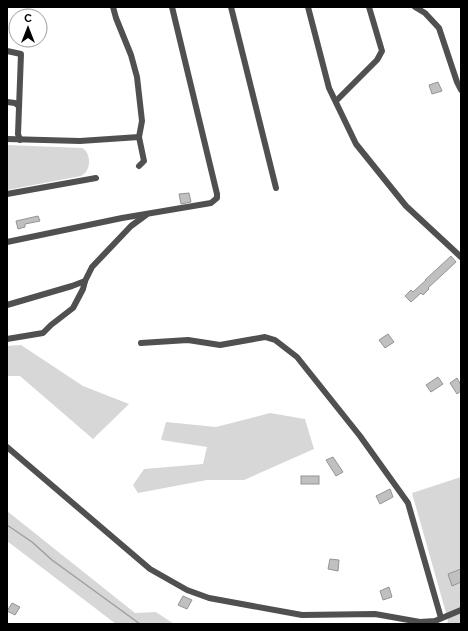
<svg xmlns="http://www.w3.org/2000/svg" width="468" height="631" font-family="Raleway,sans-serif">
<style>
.green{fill:#d7d7d7}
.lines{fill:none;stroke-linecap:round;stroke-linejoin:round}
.stream{stroke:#9e9e9e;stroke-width:1.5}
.building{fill:#c0c0c0;stroke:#949494}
.minor{stroke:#505050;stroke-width:6}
</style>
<rect width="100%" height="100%" fill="#fff"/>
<!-- green -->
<g class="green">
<path d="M7 145 82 148C92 153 91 172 81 176L7 190Z"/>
<polygon points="21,345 83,386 129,404 93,439 20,376 7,376 7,346"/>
<polygon points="270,413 305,419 314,449 244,480 207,480 138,493 133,485 144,469 203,464 207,447 161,440 166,422 216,427"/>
<polygon points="461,477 461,624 447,624 448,620 412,493"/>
<polygon points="7,511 135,613 156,612 174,624 116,624 7,541"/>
</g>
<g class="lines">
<!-- stream -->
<polyline class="stream" points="7,525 32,542 52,560 140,624"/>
</g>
<!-- building -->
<g class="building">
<polygon points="438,82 442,91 432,94 429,85"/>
<polygon points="189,193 191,202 181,204 179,194"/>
<polygon points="38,216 40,221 25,224 25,227 18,229 16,221"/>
<polygon points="451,256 456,262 428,288 429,289 423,295 421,293 411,302 405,296 411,290 413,292 426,280 425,280"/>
<polygon points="388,334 394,342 385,348 379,340"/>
<polygon points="438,377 443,384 431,392 426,385"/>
<polygon points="457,378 461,385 461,391 457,394 450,383"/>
<polygon points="333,457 343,472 336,476 326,460"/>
<rect x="301" y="476" width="18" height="8"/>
<polygon points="390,489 393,497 380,504 376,496"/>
<polygon points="330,559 339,560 338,571 328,569"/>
<polygon points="461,569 461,582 452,586 448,574"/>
<polygon points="389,587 392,597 383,600 380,591"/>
<polygon points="183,596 192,600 187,609 178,605"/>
<polygon points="12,603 20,607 15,615 7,611"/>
</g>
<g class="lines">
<!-- minor -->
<g class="minor">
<polyline points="113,7 116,18 131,55 137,77 142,121 139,137 144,161 139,166"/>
<polyline points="231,7 276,188"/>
<polyline points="308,7 329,88 356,144 406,206 461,257"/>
<polyline points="415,7 425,13 439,28 457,82 461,90"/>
<polyline points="7,51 21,54 18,134 20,140"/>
<polyline points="336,101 377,60 382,51 369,7"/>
<polyline points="7,102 15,103 19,106"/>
<polyline points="7,139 80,141 139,137"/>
<polyline points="7,194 96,178"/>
<polyline points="7,242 122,218 211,203 217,198 217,194 172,7"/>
<polyline points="7,305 72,286 85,281"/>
<polyline points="7,339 43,333 51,325 73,308 83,289 85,281 92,267 131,226 146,215"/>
<polyline points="141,343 188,340 220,345 265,337 275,340 297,357 360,436 408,503 441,618"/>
<polyline points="7,447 150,569 187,590 209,598 302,615 375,614 420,622 435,621 461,610"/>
</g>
</g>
<!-- border -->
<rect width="468" height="631" fill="none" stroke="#000000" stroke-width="16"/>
<!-- north arrow -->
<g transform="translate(28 28)"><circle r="19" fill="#ffffff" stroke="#999999"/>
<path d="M0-3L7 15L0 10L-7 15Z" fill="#000000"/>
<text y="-6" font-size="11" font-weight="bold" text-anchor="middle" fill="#000000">С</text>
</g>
</svg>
